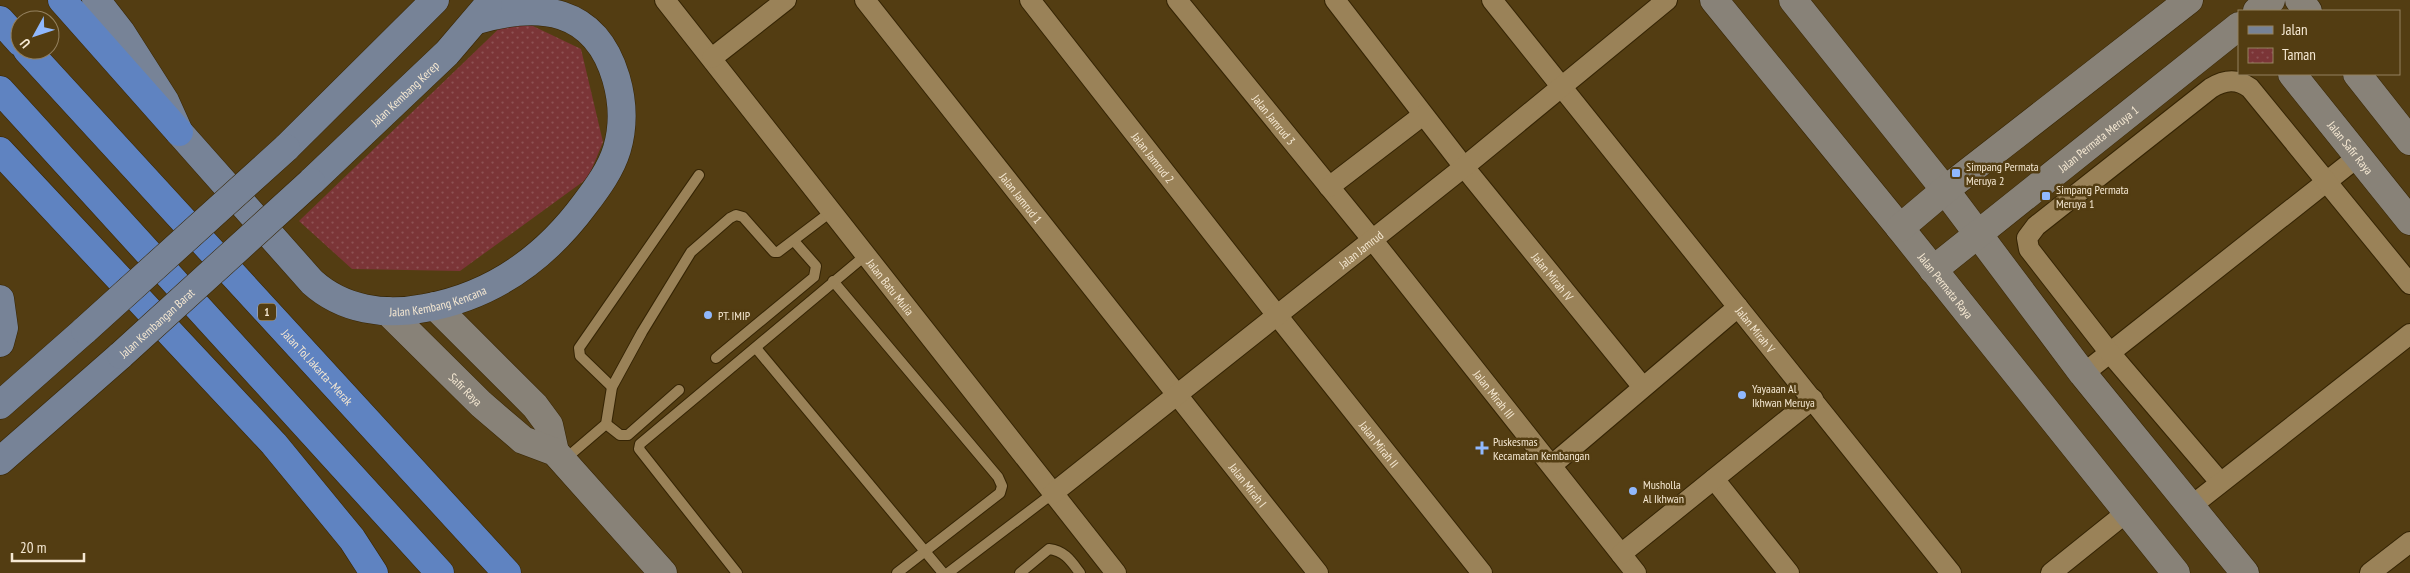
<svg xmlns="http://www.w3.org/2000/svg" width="2410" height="573" font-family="'PT Sans Narrow',sans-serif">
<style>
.park{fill:url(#park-dots)}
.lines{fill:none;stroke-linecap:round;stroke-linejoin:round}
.lane-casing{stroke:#352404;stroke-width:12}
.street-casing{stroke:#352404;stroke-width:22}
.secondary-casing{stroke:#352404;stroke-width:29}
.primary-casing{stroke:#352404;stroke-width:29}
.highway-casing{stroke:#352404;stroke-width:29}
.lane{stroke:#9a8258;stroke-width:10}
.street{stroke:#9a8258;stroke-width:20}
.secondary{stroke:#888278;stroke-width:28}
.primary{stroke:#778397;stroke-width:28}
.highway{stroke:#5f83c1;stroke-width:28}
.primary-bridge-casing{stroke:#352404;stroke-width:29;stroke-linecap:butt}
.primary-bridge{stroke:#778397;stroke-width:28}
.poi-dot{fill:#90b8fd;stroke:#533d12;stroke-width:2}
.labels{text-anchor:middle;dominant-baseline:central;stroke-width:5;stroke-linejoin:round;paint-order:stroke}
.shield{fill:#533d12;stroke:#c4b598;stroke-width:1}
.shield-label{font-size:11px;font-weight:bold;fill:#f5e8d2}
.street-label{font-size:12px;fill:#f5e8d2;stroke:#533d12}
.poi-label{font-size:12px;fill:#f5e8d2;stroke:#533d12;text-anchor:start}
</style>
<defs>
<pattern id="park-dots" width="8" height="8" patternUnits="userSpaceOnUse" patternTransform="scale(1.25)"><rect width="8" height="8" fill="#7b3537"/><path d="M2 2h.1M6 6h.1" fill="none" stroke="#8e5253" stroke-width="1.8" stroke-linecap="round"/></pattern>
</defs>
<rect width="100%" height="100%" fill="#533d12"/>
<!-- park -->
<polygon class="park" points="512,16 581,49 603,142 588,178 460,271 352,269 299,221"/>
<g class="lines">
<defs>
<g id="lane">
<polyline points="833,281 998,477 1002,486 1000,493 897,573"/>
<polyline points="756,348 943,573"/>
<polyline points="716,358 814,277 816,266 794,241"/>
<polyline points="612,387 580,356 579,348 699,175"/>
<polyline points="606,424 620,435 628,435 679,390"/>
<polyline points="564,460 606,424 612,387 642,332 691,252 730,218 736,215 743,217 774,252 778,252 832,211"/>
<polyline points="737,573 639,449 640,444 866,255"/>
<polyline points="948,573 1052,494"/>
<path d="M1020 573 1049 549C1065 551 1071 561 1080 573"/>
</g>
<g id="street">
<path id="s1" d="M665 0 1116 573"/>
<path id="s2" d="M865 0 1318 573"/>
<path id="s3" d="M1030 0 1276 314 1482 573"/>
<path id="s4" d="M1177 0 1371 238 1636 573"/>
<path id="s5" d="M1335 0 1464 167 1642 386"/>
<path id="s6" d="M1492 0 1951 573"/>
<polyline points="712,58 786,0"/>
<polyline points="1329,187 1423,115"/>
<polyline points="2083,374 2359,156"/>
<polyline points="1552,465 1738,307"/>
<polyline points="1714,479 1789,573"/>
<path d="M2220 482 2110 353 2029 249 2027 238 2036 226 2211 88C2224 80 2237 78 2250 88L2410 284"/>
<path id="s7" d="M1052 494 1464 167 1667 0"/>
<polyline points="2190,507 2410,334"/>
<polyline points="1621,554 1813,399"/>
<polyline points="2051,573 2127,512"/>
<polyline points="2370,573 2410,542"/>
</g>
<g id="secondary">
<path id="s8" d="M1714 0 1900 228 2176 573"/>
<polyline points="1793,0 1945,190 2083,374 2245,573"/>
<polyline points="2299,0 2308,11"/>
<polyline points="2257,11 2271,0"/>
<path id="s9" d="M2292 74 2410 221"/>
<polyline points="2357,74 2410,141"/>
<polyline points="1900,228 1945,190 2189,0"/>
<path id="s10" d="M1933 270 2239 26"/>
<polyline points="435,306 535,406 549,425 555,452"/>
<path id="s11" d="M387 311 481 404 523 440 555 452 663 573"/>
</g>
<g id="primary">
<path id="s12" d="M96 0 121 32 165 101 179 132 312 282C343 310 385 316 425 308 492 296 545 258 585 204 598 187 611 169 617 149 624 125 623 102 616 78 595 7 539 2 477 20"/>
<polyline points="286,148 435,0"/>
<path id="s13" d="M311 182 447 53 488 5"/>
<polyline points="0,299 4,328 0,343"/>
<polyline points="0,405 85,330"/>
<polyline points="0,461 121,355"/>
</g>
<g id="highway">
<polyline points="62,0 179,132"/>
<polyline points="0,20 20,42"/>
<path id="s14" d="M27 50 507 573"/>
<polyline points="0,90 440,573"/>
<polyline points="0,151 274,444 352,539 374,573"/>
</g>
</defs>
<!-- lane casing -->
<use href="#lane" class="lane-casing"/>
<!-- street casing -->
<use href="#street" class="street-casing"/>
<!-- secondary casing -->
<use href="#secondary" class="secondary-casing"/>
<!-- primary casing -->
<use href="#primary" class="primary-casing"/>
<!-- highway casing -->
<use href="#highway" class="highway-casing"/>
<!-- lane -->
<use href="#lane" class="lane"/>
<!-- street -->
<use href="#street" class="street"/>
<!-- secondary -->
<use href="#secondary" class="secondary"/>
<!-- primary -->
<use href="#primary" class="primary"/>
<!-- highway -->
<use href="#highway" class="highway"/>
<defs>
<g id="primary-bridge">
<polyline points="85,330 286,148"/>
<path id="s15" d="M121 355 311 182"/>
</g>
</defs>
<!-- primary-bridge casing -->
<use href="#primary-bridge" class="primary-bridge-casing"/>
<!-- primary-bridge -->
<use href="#primary-bridge" class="primary-bridge"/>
</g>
<!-- markers -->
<g class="poi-dot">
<rect x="1951" y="168" width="10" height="10" rx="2.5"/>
<rect x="2041" y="191" width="10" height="10" rx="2.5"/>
<circle cx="708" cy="315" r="5"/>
<circle cx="1742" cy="395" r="5"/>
<path d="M1479.5 440.5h5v5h5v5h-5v5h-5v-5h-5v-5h5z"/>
<circle cx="1633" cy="491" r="5"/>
</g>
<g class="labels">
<!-- shield labels -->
<rect class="shield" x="258" y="303.5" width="18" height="17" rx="4"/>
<g class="shield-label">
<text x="267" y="312">1</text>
</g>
<!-- street labels -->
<g class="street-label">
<text stroke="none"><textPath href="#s13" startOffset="129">Jalan Kembang Kerep</textPath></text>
<text stroke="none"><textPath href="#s4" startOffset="154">Jalan Jamrud 3</textPath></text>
<text stroke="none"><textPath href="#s10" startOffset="211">Jalan Permata Meruya 1</textPath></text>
<text stroke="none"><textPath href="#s9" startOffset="94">Jalan Safir Raya</textPath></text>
<text stroke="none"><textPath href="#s3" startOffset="200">Jalan Jamrud 2</textPath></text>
<text stroke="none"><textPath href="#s2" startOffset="252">Jalan Jamrud 1</textPath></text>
<text stroke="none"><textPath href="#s7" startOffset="394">Jalan Jamrud</textPath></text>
<text stroke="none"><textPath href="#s5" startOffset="352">Jalan Mirah IV</textPath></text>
<text stroke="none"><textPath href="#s1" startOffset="365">Jalan Batu Mulia</textPath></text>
<text stroke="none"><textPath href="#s8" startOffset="368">Jalan Permata Raya</textPath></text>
<text stroke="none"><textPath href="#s12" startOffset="491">Jalan Kembang Kencana</textPath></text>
<text stroke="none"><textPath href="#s15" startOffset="48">Jalan Kembangan Barat</textPath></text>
<text stroke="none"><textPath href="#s6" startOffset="422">Jalan Mirah V</textPath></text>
<text stroke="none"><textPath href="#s14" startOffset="430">Jalan Tol Jakarta–Merak</textPath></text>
<text stroke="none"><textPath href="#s11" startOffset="111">Safir Raya</textPath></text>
<text stroke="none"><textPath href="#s4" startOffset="506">Jalan Mirah III</textPath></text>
<text stroke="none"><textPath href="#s3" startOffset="565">Jalan Mirah II</textPath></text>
<text stroke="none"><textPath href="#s2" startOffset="618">Jalan Mirah I</textPath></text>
</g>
<!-- poi labels -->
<g class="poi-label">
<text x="1966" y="166">Simpang Permata<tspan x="1966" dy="14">Meruya 2</tspan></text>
<text x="2056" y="189">Simpang Permata<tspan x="2056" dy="14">Meruya 1</tspan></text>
<text x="718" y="315">PT. IMIP</text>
<text x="1752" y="388">Yayaaan Al<tspan x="1752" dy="14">Ikhwan Meruya</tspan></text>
<text x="1493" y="441">Puskesmas<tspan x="1493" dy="14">Kecamatan Kembangan</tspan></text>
<text x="1643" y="484">Musholla<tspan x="1643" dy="14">Al Ikhwan</tspan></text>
</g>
</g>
<!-- legend -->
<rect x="2238" y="10" width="162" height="65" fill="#533d12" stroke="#94815f"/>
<rect x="2248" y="26" width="25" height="8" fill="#778397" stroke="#94815f"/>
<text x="2282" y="35" font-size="15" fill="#f5e8d2">Jalan</text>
<rect x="2248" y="48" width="25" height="15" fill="url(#park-dots)" stroke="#94815f"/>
<text x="2282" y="60" font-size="15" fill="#f5e8d2">Taman</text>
<!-- north arrow -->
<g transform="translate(35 35) rotate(230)"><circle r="24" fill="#533d12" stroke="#94815f"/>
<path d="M0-4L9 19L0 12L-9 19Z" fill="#90b8fd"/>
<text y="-8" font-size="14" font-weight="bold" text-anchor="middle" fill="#f5e8d2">U</text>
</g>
<!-- scale -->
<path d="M12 553v8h72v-8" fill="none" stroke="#f5e8d2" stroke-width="2.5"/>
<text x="20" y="553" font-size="15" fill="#f5e8d2" stroke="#533d12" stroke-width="4" paint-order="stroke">20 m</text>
</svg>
